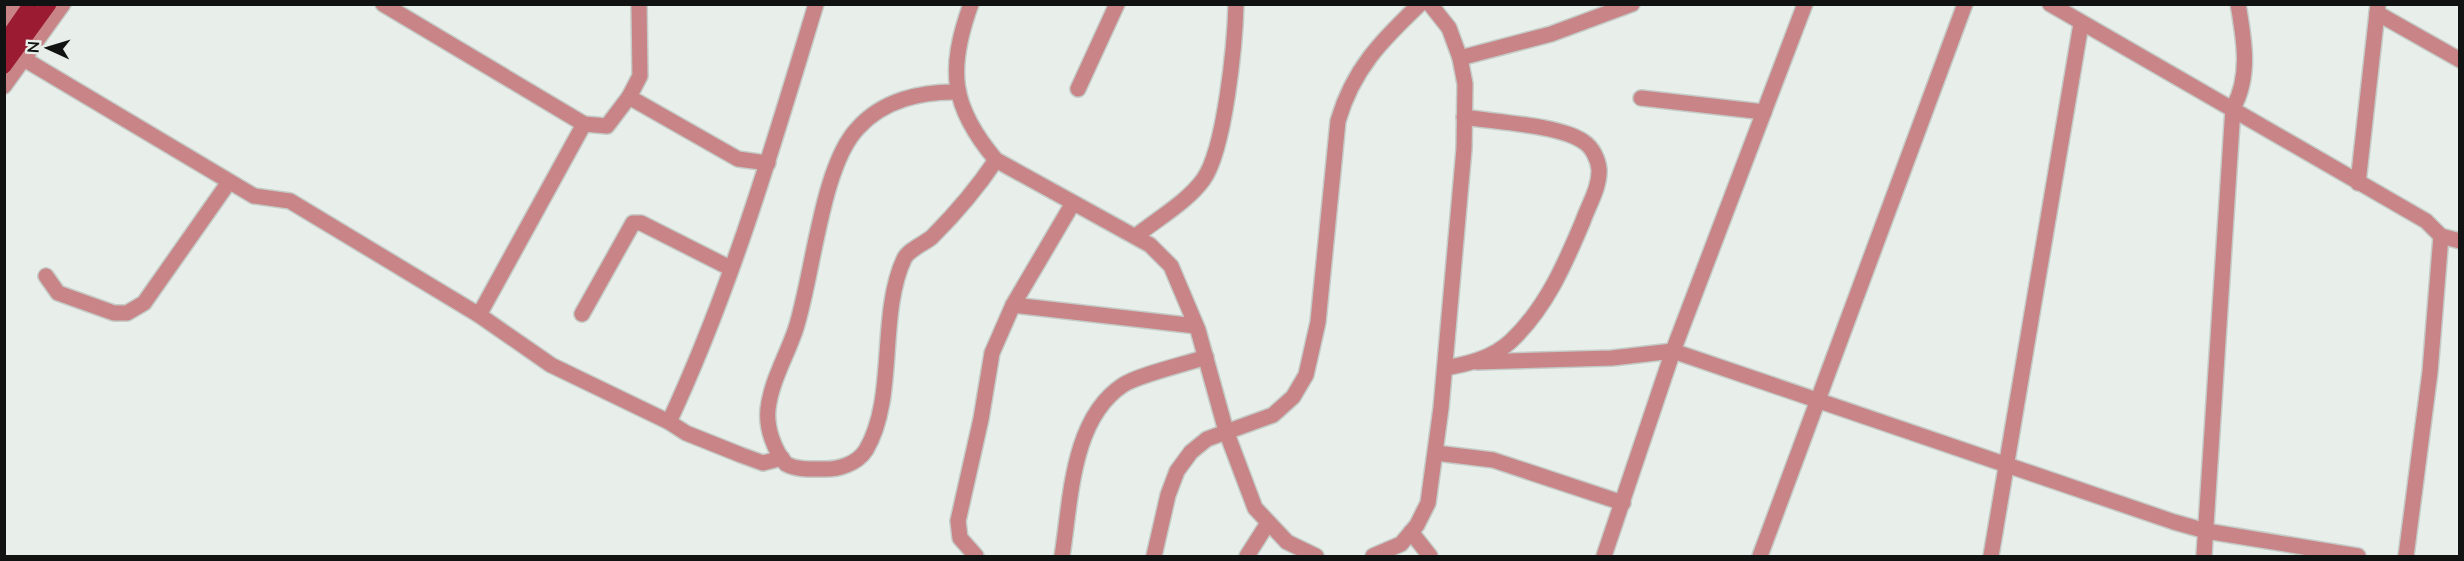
<svg xmlns="http://www.w3.org/2000/svg" width="2464" height="561" font-family="Mulish,sans-serif">
<style>
.lines{fill:none;stroke-linecap:round;stroke-linejoin:round}
.minor-casing{stroke:#c5ccc8;stroke-width:18}
.major-casing{stroke:#c5ccc8;stroke-width:18}
.minor{stroke:#c88486;stroke-width:15}
.major{stroke:#9a1b32;stroke-width:15}
</style>
<rect width="100%" height="100%" fill="#e8efeb"/>
<g class="lines">
<defs>
<g id="minor">
<polyline points="383,4 584,124 607,126 629,97 640,76 639,4"/>
<path d="M971 4C947 70 951 107 996 160L1150 245 1171 266 1198 330 1226 431 1255 508 1287 542 1316 556"/>
<polyline points="2050,4 2426,221 2441,236 2460,241"/>
<polyline points="2377,13 2460,60"/>
<polyline points="4,19 15,4"/>
<polyline points="1460,58 1551,34 1632,4"/>
<polyline points="24,59 254,196 290,201 479,315 551,365 669,422 686,433 741,455 763,463 782,458"/>
<polyline points="4,86 63,4"/>
<polyline points="1078,89 1117,4"/>
<path d="M958 92C922 91 883 100 858 128 821 166 813 278 795 331 786 357 771 382 768 409 766 428 774 450 786 464 797 470 810 469 822 469 838 470 857 464 866 450 897 398 878 315 904 259 909 249 924 244 932 237 956 213 978 187 996 160"/>
<polyline points="629,97 738,159 768,163"/>
<polyline points="1641,98 1764,112"/>
<polyline points="2358,183 2378,4"/>
<path d="M1136 236C1157 219 1187 202 1203 180 1225 150 1235 43 1236 4"/>
<polyline points="46,276 58,293 114,313 127,313 144,303 229,182"/>
<polyline points="1013,305 1196,326"/>
<polyline points="582,314 633,223 641,223 730,268"/>
<polyline points="479,315 584,124"/>
<polyline points="1477,362 1612,358 1673,351 2174,522 2206,531 2358,556"/>
<path d="M1445 368C1468 364 1493 358 1511 341 1546 308 1565 264 1583 221 1589 204 1600 187 1599 169 1598 159 1592 147 1584 142 1561 125 1494 122 1464 117"/>
<path d="M669 422C732 287 773 146 816 4"/>
<polyline points="1436,453 1493,460 1623,503"/>
<polyline points="1411,532 1430,556"/>
<polyline points="976,556 960,538 958,521 981,419 992,353 1013,305 1073,203"/>
<path d="M1062 556C1071 501 1071 419 1123 385 1138 375 1186 364 1206 357"/>
<path d="M1154 556 1168 495 1177 471 1191 452 1207 439 1273 415 1293 397 1306 375 1318 322 1338 121C1353 69 1382 40 1420 4"/>
<polyline points="1247,556 1268,523"/>
<polyline points="1373,556 1401,544 1417,525 1428,503 1441,408 1464,149 1465,84 1460,58 1449,28 1430,4"/>
<polyline points="1604,556 1673,351 1805,4"/>
<polyline points="1760,556 1965,4"/>
<polyline points="1991,556 2081,24"/>
<path d="M2204 556 2233 108C2251 76 2244 39 2238 4"/>
<polyline points="2406,556 2430,372 2441,236"/>
</g>
<g id="major">
<polyline points="4,43 31,4"/>
<polyline points="4,66 49,4"/>
</g>
</defs>
<!-- minor casing -->
<use href="#minor" class="minor-casing"/>
<!-- major casing -->
<use href="#major" class="major-casing"/>
<!-- minor -->
<use href="#minor" class="minor"/>
<!-- major -->
<use href="#major" class="major"/>
</g>
<!-- border -->
<rect width="2464" height="561" fill="none" stroke="#101311" stroke-width="12"/>
<!-- north arrow -->
<g transform="translate(48 48) rotate(274)" stroke="#e8efeb" stroke-width="4.5" paint-order="stroke">
<path d="M0-4.5L10 22L0 15L-10 22Z" fill="#101311"/>
<text y="-9" font-size="16" font-weight="bold" text-anchor="middle" fill="#101311">N</text>
</g>
</svg>
